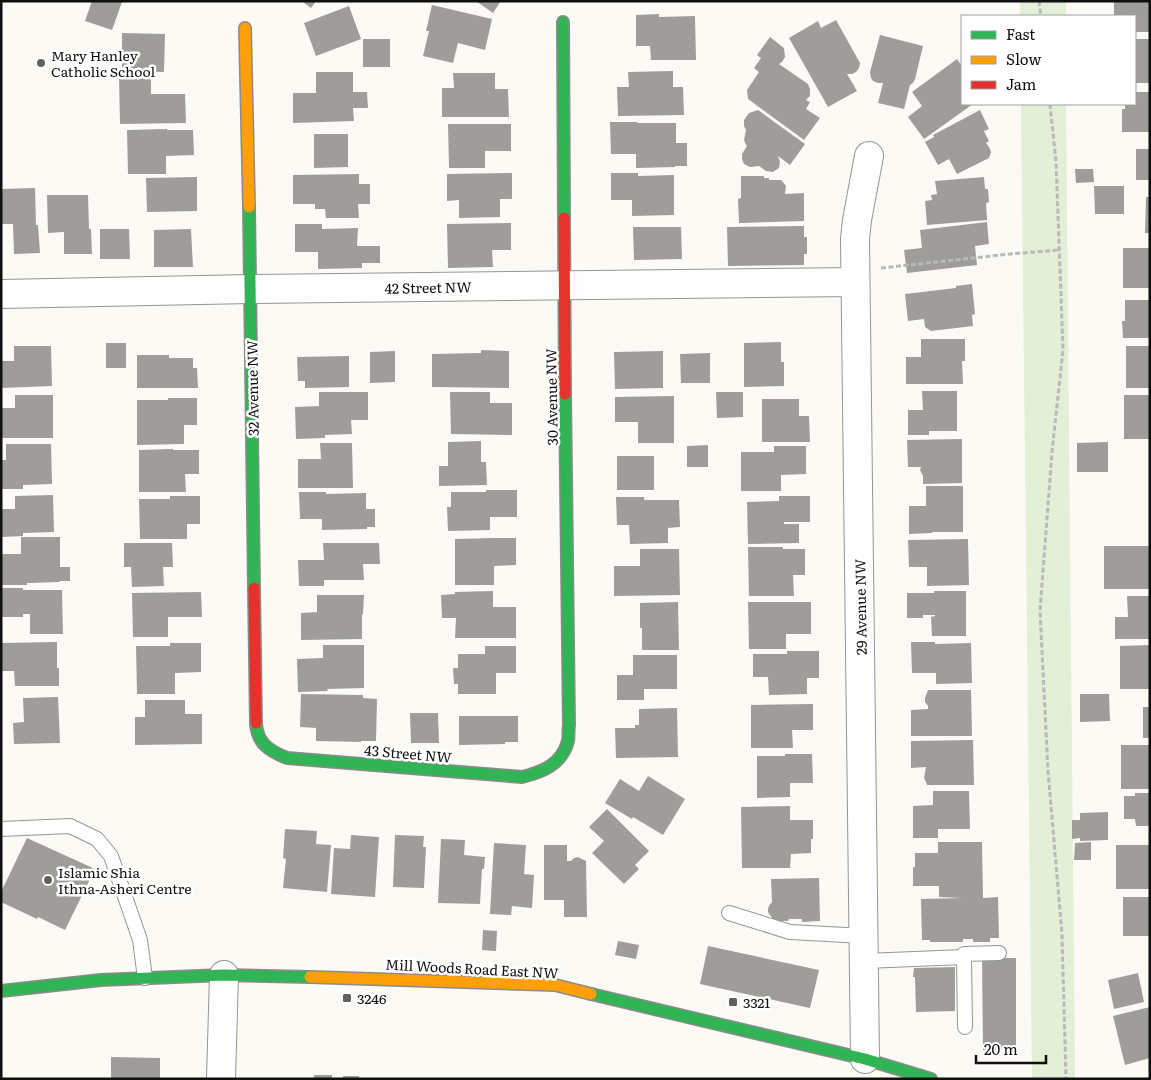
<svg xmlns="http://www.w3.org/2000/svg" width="1151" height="1080" font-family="Literata,serif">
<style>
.green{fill:#e3efd7}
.building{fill:#9f9d9a}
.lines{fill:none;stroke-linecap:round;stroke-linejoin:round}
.lane-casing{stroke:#959593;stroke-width:16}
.street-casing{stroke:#959593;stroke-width:30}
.fast-casing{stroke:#8c8b89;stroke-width:14}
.slow-casing{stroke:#8c8b89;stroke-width:14}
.jam-casing{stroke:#8c8b89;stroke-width:14}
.path{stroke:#b9b9b8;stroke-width:3;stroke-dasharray:5 2.5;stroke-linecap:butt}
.lane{stroke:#fefefe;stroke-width:14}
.street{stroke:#fefefe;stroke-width:28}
.fast{stroke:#30b455;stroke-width:11}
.slow{stroke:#ff9f0a;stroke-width:11}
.jam{stroke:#e5322d;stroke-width:11}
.poi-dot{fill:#626160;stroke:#fff;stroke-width:2}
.labels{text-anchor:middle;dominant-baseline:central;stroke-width:5;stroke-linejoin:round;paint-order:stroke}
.poi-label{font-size:14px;fill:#0f0f0f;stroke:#fff;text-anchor:start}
.street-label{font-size:14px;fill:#0f0f0f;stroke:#fff}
</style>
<rect width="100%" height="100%" fill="#fbfaf5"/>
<!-- green -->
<g class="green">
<rect x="1020" y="1" width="46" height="15"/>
<polygon points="1021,104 1066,104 1075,1079 1032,1079"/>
</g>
<!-- building -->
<g class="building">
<polygon points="92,1 119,1 122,2 112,30 85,21"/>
<polygon points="302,1 316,1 311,8"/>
<polygon points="476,1 501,1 493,13"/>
<polygon points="1114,1 1150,1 1150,32 1135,32 1135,16 1114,16"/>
<polygon points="432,5 492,19 485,50 458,43 453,63 423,56 429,31 426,31"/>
<polygon points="349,6 361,39 316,56 304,23"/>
<polygon points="659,14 659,17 695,16 696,60 651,60 650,46 636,46 636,15"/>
<polygon points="836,20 860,63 859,68 856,72 852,74 847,74 857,91 828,107 789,38 818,21 821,28"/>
<polygon points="122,33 165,34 164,72 122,71"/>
<polygon points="880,35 923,46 915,79 913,83 910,85 904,109 878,103 883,83 878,83 873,81 871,78 870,72"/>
<polygon points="770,37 784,48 785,57 782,62 779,64 808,84 810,89 810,96 806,100 810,102 806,109 820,118 804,140 748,99 747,90 759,72 754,68 761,58 757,55"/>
<rect x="363" y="39" width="27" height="28"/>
<rect x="1135" y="39" width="15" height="44"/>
<polygon points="957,59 962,66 962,104 973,104 924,139 908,117 922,106 912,92"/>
<polygon points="673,71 673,87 683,87 684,115 618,116 617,87 629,87 628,72"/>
<polygon points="316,72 353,72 353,92 367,92 368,108 353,108 354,121 293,123 293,93 316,93"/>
<polygon points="453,73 495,73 495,89 508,89 509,117 442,117 442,88 454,88"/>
<polygon points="151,76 151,94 185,94 186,123 120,124 119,77"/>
<polygon points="1135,92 1150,92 1150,132 1122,132 1122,109 1125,109 1125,104 1135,104"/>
<polygon points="758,110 805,144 790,165 778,156 780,162 779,168 773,172 766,171 759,166 750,167 744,164 742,159 742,154 747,146 746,145 744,140 746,130 744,126 744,120 749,113"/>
<polygon points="980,110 989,129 984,131 989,141 986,143 989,147 991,152 989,158 957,174 949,159 938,165 925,142 934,137 933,135"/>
<polygon points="610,122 637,122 638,123 676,123 676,143 687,143 687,166 675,166 675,167 636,168 636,154 611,154"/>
<polygon points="448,124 511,124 511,151 485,151 485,168 449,168"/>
<polygon points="167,129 167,130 193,130 194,155 166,156 166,174 128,174 127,130"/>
<polygon points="314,134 348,134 348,167 314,168"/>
<rect x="1136" y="149" width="14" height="31"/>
<polygon points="1075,169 1093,169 1094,182 1076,183"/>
<polygon points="512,173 512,199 500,199 500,217 459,218 459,200 447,201 447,174"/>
<polygon points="611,173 638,173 638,176 674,175 674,215 632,216 632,200 611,200"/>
<polygon points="359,174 359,184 370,184 370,204 358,204 359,218 326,218 325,209 315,209 315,204 293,204 293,175"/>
<polygon points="741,176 764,176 764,178 769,178 769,180 781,180 786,186 785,194 804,193 804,221 739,223 738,199 741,198"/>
<polygon points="197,177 197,211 147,212 146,178"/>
<polygon points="984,177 985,189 988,189 989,202 986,203 987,220 927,225 925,201 932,200 931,195 937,194 935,181"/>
<polygon points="1094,186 1124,186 1124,214 1095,214"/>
<polygon points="35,188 36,225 38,225 40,253 14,254 13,224 1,224 1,189"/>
<polygon points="47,195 88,195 89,229 91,229 92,254 64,254 64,232 48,233"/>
<polygon points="1146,197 1150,197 1150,233 1145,233"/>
<polygon points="987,222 989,244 975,246 977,265 907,273 904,250 922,248 920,230"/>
<polygon points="511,223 511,250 492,250 493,267 448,268 447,224"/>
<polygon points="295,224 322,224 322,229 358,228 357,246 380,246 380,263 362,263 362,268 318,269 318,252 295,252"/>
<polygon points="804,226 804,237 807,237 807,254 804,254 804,265 728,266 727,227"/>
<polygon points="633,227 681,227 682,259 634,260"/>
<polygon points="100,229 129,229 130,259 100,259"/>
<polygon points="191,229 193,267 154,267 154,230"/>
<rect x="1123" y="248" width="27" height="40"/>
<polygon points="972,284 975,314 972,315 973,326 931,331 925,327 924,319 908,321 905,294 956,288 956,286"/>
<polygon points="1125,300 1150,300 1150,338 1123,338 1122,321 1125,321"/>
<polygon points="921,339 965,339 965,361 962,361 963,384 906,384 906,357 921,357"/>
<polygon points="781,342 781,362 784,362 784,386 744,387 744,343"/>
<rect x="106" y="343" width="20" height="25"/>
<polygon points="14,346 51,346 52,386 1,388 1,361 14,361"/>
<rect x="1126" y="346" width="24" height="42"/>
<polygon points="481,350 509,351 509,388 432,387 432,354 481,353"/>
<polygon points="395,351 395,382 370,383 370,352"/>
<polygon points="663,351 663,388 615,389 614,352"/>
<polygon points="710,353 710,383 681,383 680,354"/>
<polygon points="137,355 169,355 169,358 193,358 193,368 197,368 198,388 137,388"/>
<polygon points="349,356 349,387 305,388 305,381 298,381 297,357"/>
<polygon points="922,391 957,391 957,431 929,431 929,435 908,435 908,410 923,410"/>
<polygon points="319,392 368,392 368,420 351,420 352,434 325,435 325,438 296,439 295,407 319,406"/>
<polygon points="450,392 490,392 490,403 512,403 512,435 451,434"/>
<polygon points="716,392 743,392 743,417 717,418"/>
<polygon points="15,395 53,395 53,438 1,438 1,408 15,408"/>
<rect x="1124" y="395" width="26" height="44"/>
<polygon points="674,396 674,443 638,443 638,422 615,422 615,397"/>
<polygon points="168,398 197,398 197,425 184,425 184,444 137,445 137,400 168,400"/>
<polygon points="762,399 799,399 799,416 809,416 810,442 762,442"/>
<polygon points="962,439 962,483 923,484 923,476 920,470 921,467 908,467 907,440"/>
<polygon points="481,441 481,462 486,462 487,485 439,486 439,466 448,466 448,442"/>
<polygon points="1108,442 1108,472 1077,472 1077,443"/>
<polygon points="320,443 352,443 353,488 298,488 298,459 321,459"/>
<polygon points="6,444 51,444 52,484 23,485 23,489 1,489 1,460 6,460"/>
<polygon points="708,445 708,467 687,467 687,446"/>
<polygon points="774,446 806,446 806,474 781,475 781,491 741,491 741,452 774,452"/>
<polygon points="173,449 173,450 199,450 199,474 185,474 186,492 139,492 139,450"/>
<rect x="617" y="456" width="37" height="34"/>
<polygon points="926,486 963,486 963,532 932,532 932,533 909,534 909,506 926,506"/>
<polygon points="486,490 517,490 517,517 490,517 490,530 448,531 447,507 451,507 451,492 486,492"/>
<polygon points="299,492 326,492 326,494 366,493 366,509 375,509 375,527 367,527 367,529 322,530 322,519 300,519"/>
<polygon points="53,495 54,532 23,533 23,536 1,537 1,509 15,509 15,496"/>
<polygon points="170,496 200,496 200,524 187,524 187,539 140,539 139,499 170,499"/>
<polygon points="779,496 810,496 810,522 784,522 784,524 799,524 799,543 748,544 747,502 779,501"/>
<polygon points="616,497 644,497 644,500 679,500 680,527 668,528 668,543 630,544 629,525 617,525"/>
<polygon points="21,537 60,537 60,567 70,567 70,581 59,581 60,582 27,583 27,585 1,585 1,554 21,554"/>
<polygon points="494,538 516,538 516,565 494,566 494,585 455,585 455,539"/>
<polygon points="968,539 969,585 927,586 927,567 909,567 908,540"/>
<polygon points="124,543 172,543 173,567 163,567 164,586 132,587 131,567 124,567"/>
<polygon points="323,543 379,543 380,564 363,564 364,580 324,580 324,586 299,586 298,560 324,560"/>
<rect x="1104" y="546" width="46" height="43"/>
<polygon points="748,547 783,547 783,549 805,549 805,575 793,575 794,596 749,596"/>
<polygon points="640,549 679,549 680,595 614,596 614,566 640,566"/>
<polygon points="1,588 23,588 23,590 62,590 63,634 30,634 30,614 23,614 23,617 1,617"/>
<polygon points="493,591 493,607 516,607 516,638 455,638 456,618 442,618 441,595 455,594 455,592"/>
<polygon points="934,591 966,591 966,636 932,636 931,617 935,616 935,615 923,615 923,618 907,618 907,593 934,593"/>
<polygon points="201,592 202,617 168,617 168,637 133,637 132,593"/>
<polygon points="317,595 364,595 363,614 362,615 362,639 301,640 301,613 317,612"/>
<polygon points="1127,596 1150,596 1150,639 1115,639 1115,617 1128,617"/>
<polygon points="678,602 679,650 642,650 642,628 640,628 640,603"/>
<polygon points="748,602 811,602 811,634 786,634 786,649 749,649"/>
<polygon points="57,642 57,668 59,668 59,686 15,686 14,671 1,671 1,643"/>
<polygon points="911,642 935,642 935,644 971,643 972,683 936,684 936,673 912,673"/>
<polygon points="170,643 201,643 201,672 175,673 175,694 137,694 136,646 170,646"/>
<polygon points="323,645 364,645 364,688 327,689 328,691 298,692 297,659 323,658"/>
<polygon points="1150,645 1150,689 1120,689 1120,646"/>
<polygon points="485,646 516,646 516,673 496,673 496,694 458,694 458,684 454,684 453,668 458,668 458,654 485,654"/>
<polygon points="787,651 819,651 819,678 807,678 807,694 769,695 768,677 753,677 753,654 787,654"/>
<polygon points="633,655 677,655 677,689 644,689 644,700 617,700 617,675 633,675"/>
<polygon points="928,690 971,690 972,736 911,736 911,710 928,709 928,706 925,702 925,698"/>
<polygon points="301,694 363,695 363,698 377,699 376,741 361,741 361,742 316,741 316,728 300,727"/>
<polygon points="1080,694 1109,694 1110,721 1080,722"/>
<polygon points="58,697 60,743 14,744 13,723 24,722 23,698"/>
<polygon points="145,700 185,700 185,714 202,714 202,744 135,745 135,717 145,717"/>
<polygon points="813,704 813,730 792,730 793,748 751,748 751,705"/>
<rect x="1143" y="707" width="7" height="31"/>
<polygon points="677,708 678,757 616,758 615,728 635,728 635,725 639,725 639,709"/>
<polygon points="410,713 438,713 439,743 411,743"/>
<polygon points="459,716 518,716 518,742 505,742 505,744 459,745"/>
<polygon points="973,740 974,785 927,785 926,782 924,778 926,767 911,768 911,741"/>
<rect x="1121" y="745" width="29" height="44"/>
<polygon points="785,754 812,754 813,783 790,783 790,797 757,798 757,756 785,756"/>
<polygon points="648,776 685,799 663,835 633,817 632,819 605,803 620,779 639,791"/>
<polygon points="933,791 969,791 970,829 938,829 938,838 913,838 913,806 933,805"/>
<polygon points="1135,793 1150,793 1150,826 1136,826 1135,819 1124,819 1124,796 1135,796"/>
<polygon points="790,806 790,820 813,820 813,839 811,839 811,853 791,854 790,868 742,868 741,807"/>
<polygon points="607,809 649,851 635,865 639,869 624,884 592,853 604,841 589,827"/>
<polygon points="1108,812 1108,840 1080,841 1080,838 1072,839 1072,820 1080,820 1080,813"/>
<polygon points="285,829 317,831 316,844 331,845 327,892 283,888 286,859 283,858"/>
<polygon points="351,835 379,837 375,897 331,894 334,848 350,849"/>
<polygon points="395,835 424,836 423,847 426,847 424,888 393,887"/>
<polygon points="27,838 95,869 65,930 38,917 37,919 1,902 1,892"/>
<polygon points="441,839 465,840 464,855 485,857 484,869 482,869 480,904 438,903"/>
<polygon points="938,842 982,842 983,898 998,897 999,938 990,938 990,942 973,942 973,939 963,939 963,942 930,942 930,940 922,940 921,899 962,898 939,897 939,886 913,886 913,867 915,867 915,853 938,853"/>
<polygon points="1091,842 1091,860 1074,860 1075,843"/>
<polygon points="494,843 526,845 524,874 534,875 532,908 512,906 511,915 490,914"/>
<polygon points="544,845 567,845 567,861 571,861 574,858 578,857 586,861 587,917 564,917 564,900 544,900"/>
<rect x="1116" y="845" width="34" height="44"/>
<polygon points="819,878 820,921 802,922 802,919 789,919 788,921 772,921 772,918 768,912 768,909 769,906 772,902 771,879"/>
<rect x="1123" y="897" width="27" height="39"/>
<polygon points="483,930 497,931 496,951 482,950"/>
<polygon points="618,941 639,945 636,959 615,955"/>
<polygon points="708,946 819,970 810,1008 700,984"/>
<polygon points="982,958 1016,958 1016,1050 983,1050"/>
<polygon points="955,967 955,1011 916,1012 915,977 913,977 914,968"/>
<polygon points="1138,973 1144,1002 1114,1009 1108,980"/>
<polygon points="1150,1007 1150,1058 1125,1065 1113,1016"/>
<polygon points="111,1057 160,1058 160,1079 111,1079"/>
<rect x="314" y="1075" width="18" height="4"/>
<rect x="343" y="1076" width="16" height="3"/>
</g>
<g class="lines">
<defs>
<g id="lane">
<polyline points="1,829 70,826 97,839 111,856 140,940 145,978"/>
<polyline points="729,913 790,932 864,936"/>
<polyline points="964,957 965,1027"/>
<polyline points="865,961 964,957 964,954 999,953"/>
</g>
<g id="street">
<polyline points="1,294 251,289 855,282"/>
<polyline points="865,1059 855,239 857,220 869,156"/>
<polyline points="221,1079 224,975"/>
</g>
<g id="fast">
<polyline points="563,22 564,218"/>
<polyline points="249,207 254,588"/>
<path d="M256 723C257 743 269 751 287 758L522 777C543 772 562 764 568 741 569 736 568 730 569 725L565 394"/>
<polyline points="1,991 101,980 224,975 310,977"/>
<polyline points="591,994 865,1059 931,1079"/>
</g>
<g id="slow">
<polyline points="245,28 249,207"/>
<polyline points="310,977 555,985 591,994"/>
</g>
<g id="jam">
<polyline points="564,218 565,394"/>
<polyline points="254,588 256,723"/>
</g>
</defs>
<!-- lane casing -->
<use href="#lane" class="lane-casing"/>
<!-- street casing -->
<use href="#street" class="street-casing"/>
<!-- fast casing -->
<use href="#fast" class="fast-casing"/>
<!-- slow casing -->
<use href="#slow" class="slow-casing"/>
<!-- jam casing -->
<use href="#jam" class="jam-casing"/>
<!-- path -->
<g class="path">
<polyline points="1039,1 1041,16"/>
<polyline points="1050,104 1056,162 1063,350 1052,452 1040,611 1048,771 1062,934 1066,1079"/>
<polyline points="881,268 1010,254 1059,250"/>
</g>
<!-- lane -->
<use href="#lane" class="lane"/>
<!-- street -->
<use href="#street" class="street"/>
<!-- fast -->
<use href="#fast" class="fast"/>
<!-- slow -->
<use href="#slow" class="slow"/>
<!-- jam -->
<use href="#jam" class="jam"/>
</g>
<!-- markers -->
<g class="poi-dot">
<circle cx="41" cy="63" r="5"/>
<circle cx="48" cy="880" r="5"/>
<rect x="342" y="993" width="10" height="10" rx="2.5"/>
<rect x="728" y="997" width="10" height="10" rx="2.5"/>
</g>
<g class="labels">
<!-- poi labels -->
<g class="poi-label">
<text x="51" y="55">Mary Hanley<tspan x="51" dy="16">Catholic School</tspan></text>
<text x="58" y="872">Islamic Shia<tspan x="58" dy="16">Ithna-Asheri Centre</tspan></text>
<text x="357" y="998">3246</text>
<text x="743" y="1002">3321</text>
</g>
<!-- street labels -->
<g class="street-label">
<text transform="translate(428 287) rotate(-1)">42 Street NW</text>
<text transform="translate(252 388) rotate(-91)">32 Avenue NW</text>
<text transform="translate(551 397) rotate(-91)">30 Avenue NW</text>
<text transform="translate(860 607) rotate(-91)">29 Avenue NW</text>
<text transform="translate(408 753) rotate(5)">43 Street NW</text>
<text transform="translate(472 968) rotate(3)">Mill Woods Road East NW</text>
</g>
</g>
<!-- border -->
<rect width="1151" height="1080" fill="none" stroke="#0f0f0f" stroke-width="5"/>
<!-- legend -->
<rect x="961" y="15" width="175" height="90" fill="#ffffff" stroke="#9f9f9f"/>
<rect x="971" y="31" width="25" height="8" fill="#30b455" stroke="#9f9f9f"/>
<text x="1006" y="40" font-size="15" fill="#0f0f0f">Fast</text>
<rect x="971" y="56" width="25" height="8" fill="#ff9f0a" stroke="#9f9f9f"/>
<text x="1006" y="65" font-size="15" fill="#0f0f0f">Slow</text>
<rect x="971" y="81" width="25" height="8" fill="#e5322d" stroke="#9f9f9f"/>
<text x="1006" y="90" font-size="15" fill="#0f0f0f">Jam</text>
<!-- scale -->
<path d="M976 1055v8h70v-8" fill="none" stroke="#0f0f0f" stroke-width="2.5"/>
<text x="984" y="1055" font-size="15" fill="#0f0f0f" stroke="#ffffff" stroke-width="4" paint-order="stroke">20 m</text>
</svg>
